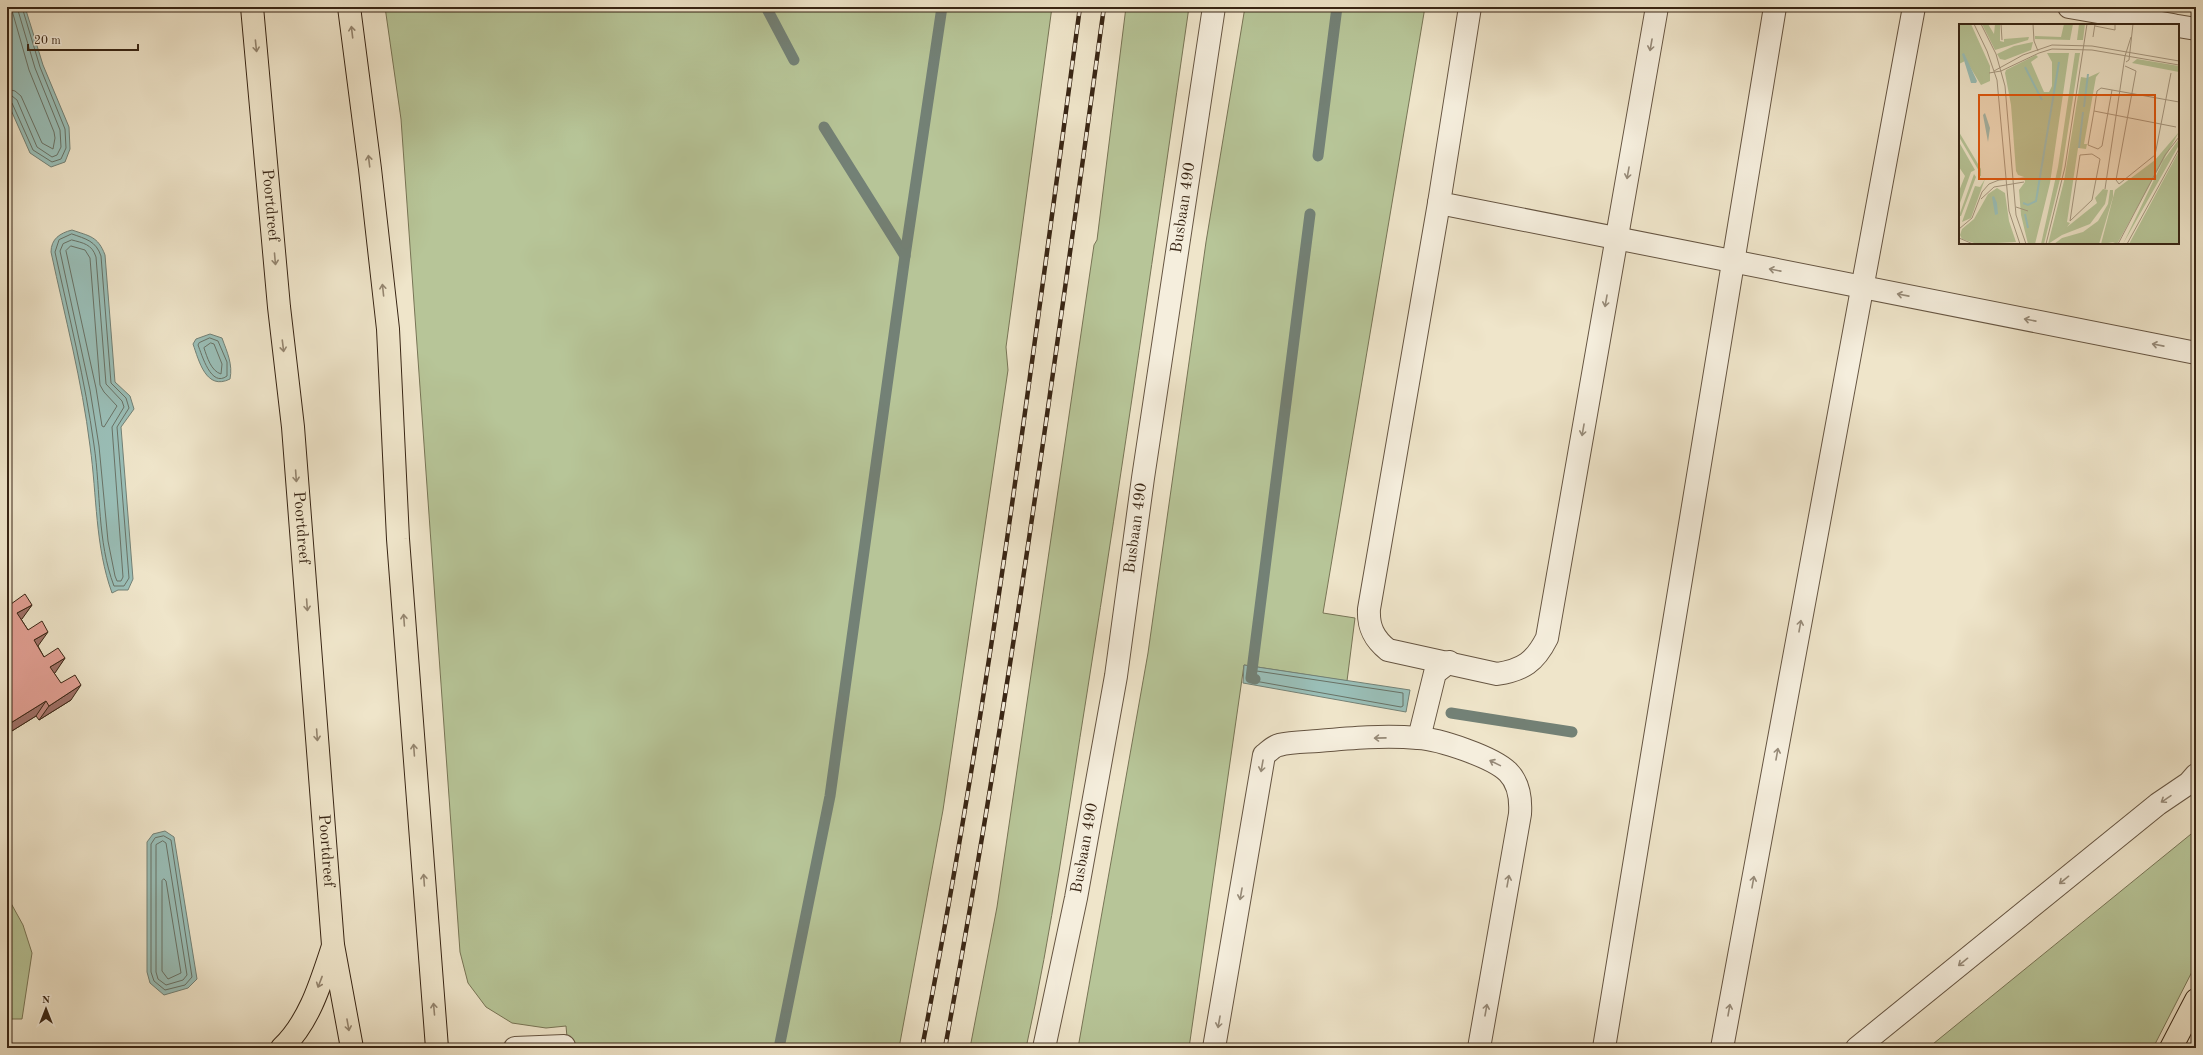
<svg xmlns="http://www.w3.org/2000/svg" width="2203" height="1055" font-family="'Old Standard TT',serif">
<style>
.green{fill:#b7c598;stroke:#787556}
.water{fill:#9abfb8;stroke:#738176}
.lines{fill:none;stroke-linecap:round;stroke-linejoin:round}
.shore{stroke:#697266;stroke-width:1}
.stream{stroke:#738176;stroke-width:11}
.minor-casing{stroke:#665542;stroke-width:24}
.major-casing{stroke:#382514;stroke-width:24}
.minor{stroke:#f5eedd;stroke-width:22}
.major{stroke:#efe5ca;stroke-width:22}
.rail-casing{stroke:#382514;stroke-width:4.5}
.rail{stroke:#f5eedd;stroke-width:3;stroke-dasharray:9;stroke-linecap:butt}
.wall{fill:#c48a81;stroke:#382514}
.shaded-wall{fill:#a07169;stroke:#382514}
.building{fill:#e4a196;stroke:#382514}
.oneway{stroke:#94856f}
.oneway2{stroke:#968a78}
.labels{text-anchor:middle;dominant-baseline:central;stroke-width:3;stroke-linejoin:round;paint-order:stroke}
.street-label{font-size:16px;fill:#382514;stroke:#f5eedd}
.inset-river{fill:none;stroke:#9abfb8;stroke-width:2}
.inset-road{fill:none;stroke:#a69881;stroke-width:1}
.view{fill:#df560c;fill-opacity:0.15;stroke:#df560c;stroke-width:2}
.inset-edge{fill:none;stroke:#382514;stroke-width:2}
</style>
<rect width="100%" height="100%" fill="#efe5ca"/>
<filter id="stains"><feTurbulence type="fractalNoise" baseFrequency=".005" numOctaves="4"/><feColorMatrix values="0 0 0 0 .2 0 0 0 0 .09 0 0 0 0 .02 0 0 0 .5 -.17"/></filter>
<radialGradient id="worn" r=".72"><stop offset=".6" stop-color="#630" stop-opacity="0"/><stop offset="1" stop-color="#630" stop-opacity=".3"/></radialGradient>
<!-- green -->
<g class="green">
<polygon points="385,7 1052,7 1006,347 1008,370 943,810 899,1048 568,1048 566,1026 546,1028 512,1023 486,1007 468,983 460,952 401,119"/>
<path d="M1126 7H1189C1156 236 1123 465 1087 693 1068 811 1052 931 1026 1048H970L997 907 1094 245 1097 240Z"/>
<polygon points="1245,7 1425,7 1323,613 1355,618 1347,681 1244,665 1189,1048 1078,1048 1148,653 1206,242"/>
<polygon points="2196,830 2196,964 2153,1048 1928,1048"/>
<polygon points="7,896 23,925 32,953 22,1019 7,1019"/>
</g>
<!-- water -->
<g class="water">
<polygon points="7,7 25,7 43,65 69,127 70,149 65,162 51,167 30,153 7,101"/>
<path d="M72 230C89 236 98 236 105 255L115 382 130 396 134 409 121 427 133 579 128 590H118L112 593C95 546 97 496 90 446 82 381 65 317 51 252 51 239 60 233 72 230Z"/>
<path d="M210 334 222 338C227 352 233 364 230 379 206 391 199 361 193 344L196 339Z"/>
<polygon points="1244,665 1410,690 1406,712 1243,683"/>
<polygon points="165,831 174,837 197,979 188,988 164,995 150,983 147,972 147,842 153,834"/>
</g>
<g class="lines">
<!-- shore -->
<g class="shore">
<polyline points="7,89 15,91 21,96 42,143 53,149 55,138 54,132 29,70 11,7"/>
<polyline points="7,95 12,96 17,100 37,147 52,157 57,155 61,147 60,130 35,68 17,7"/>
<polyline points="7,101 12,103 33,150 52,162 61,159 66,148 65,129 40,67 22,7"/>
<path d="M72 234C86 239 96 241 101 256L111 383 126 398 129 408 117 427 129 578 124 586H114C97 541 101 492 94 445 85 380 69 316 55 252L59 240Z"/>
<path d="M72 240C83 243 92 244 96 257L106 384 122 401 124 407 112 427 123 577 121 581H117L115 576 108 541 99 446 90 390 60 251 63 244Z"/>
<polygon points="71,246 85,250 90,258 100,385 104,392 117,406 104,427 102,426 96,388 66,251"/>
<path d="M210 338 218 341 227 362V376C211 388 202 355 198 345L199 343Z"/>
<path d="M211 343 214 344 222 364 221 374C211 371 207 357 204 348Z"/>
<polygon points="1250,670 1403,693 1403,706 1401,707 1249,680 1248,672"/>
<polygon points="164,836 171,840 192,977 185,985 165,990 154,981 151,972 151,844 155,838"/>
<polygon points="163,841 166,843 187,975 183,980 166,985 158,979 156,972 156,845"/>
<polygon points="164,879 166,881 181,973 168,979 162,971 162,881"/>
</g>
<!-- stream -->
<g class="stream">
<polyline points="766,7 794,60"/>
<polyline points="824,127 905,256"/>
<polyline points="1318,156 1337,7"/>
<polyline points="1255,679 1251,678 1310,214"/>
<polyline points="1451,713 1572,732"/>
<polyline points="779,1048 830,796 905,256 942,7"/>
</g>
<defs>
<g id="minor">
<polyline points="1470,7 1439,203 2196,353"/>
<polyline points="2069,7 2173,25"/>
<polyline points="2178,26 2196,29"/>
<path d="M1439 203 1369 609C1368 627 1374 639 1388 650L1497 674C1523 670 1535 662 1547 638L1657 7"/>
<polyline points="1419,738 1435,673 1449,662"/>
<polyline points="515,1048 564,1046"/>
<path id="s1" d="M1044 1048 1076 898 1116 676 1143 478 1214 7"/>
<path d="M1214 1048 1264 755C1268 752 1274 746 1279 745 1291 742 1305 742 1318 741 1351 738 1385 735 1418 738 1439 739 1493 757 1508 772 1519 783 1521 799 1520 814L1479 1048"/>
<polyline points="1604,1048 1775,7"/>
<polyline points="1722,1048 1914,7"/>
<polyline points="1857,1048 2158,804 2189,783 2196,775"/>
</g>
<g id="major">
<path id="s2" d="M252 7 279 307 293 427 333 945 352 1048"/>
<polyline points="349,7 370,169 388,329 398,539 437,1048"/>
<path d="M282 1048C310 1021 321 982 333 946"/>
<polyline points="2171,1048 2196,1000"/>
</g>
</defs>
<!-- minor casing -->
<use href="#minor" class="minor-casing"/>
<!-- major casing -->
<use href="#major" class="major-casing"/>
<!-- minor -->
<use href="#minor" class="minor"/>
<!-- major -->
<use href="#major" class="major"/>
<defs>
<g id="rail">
<path d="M922 1048C989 704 1033 355 1080 7"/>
<path d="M945 1048C1009 703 1056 355 1104 7"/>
</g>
</defs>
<!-- rail casing -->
<use href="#rail" class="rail-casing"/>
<!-- rail -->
<use href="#rail" class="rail"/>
</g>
<!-- wall -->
<polygon class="wall" points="7,597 11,604 32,605 21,619 38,646 44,657 65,658 54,673 71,700 39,720 36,716 7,734"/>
<!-- shaded-wall -->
<g class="shaded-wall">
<polygon points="32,605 22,619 7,628 17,613"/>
<polygon points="48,632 38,646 24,655 34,640"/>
<polygon points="65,658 55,673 40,681 50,667"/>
<polygon points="81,685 71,700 39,720 49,706"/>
<polygon points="46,701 36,716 7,734 7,727 9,724"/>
</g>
<!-- building -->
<polygon class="building" points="25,594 32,605 17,613 28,630 42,621 48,632 34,640 44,657 58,648 65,658 50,667 61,683 75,675 81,685 49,706 46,701 9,724 7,720 7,597 11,604"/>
<!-- one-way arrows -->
<defs><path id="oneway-shaft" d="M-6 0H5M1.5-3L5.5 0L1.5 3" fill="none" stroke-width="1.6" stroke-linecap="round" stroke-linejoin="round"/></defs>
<g class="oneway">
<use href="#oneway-shaft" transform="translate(352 32) rotate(-97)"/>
<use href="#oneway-shaft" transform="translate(256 46) rotate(84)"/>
<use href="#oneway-shaft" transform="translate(369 161) rotate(-97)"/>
<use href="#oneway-shaft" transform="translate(275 259) rotate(85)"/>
<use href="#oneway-shaft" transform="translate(383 290) rotate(-96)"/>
<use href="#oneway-shaft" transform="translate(283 346) rotate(83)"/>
<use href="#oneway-shaft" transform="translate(296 476) rotate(86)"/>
<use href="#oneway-shaft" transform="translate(307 605) rotate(86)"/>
<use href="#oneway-shaft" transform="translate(404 620) rotate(-94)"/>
<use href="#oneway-shaft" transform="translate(317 735) rotate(86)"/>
<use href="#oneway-shaft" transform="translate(414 750) rotate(-94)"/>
<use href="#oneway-shaft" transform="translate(424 880) rotate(-94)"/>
<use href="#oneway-shaft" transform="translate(320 982) rotate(111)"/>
<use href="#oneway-shaft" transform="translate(434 1009) rotate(-95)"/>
<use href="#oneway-shaft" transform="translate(348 1025) rotate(80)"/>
</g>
<g class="oneway2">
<use href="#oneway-shaft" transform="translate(1651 45) rotate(100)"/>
<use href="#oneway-shaft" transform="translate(1628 173) rotate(100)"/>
<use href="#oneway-shaft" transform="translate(1775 270) rotate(-169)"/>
<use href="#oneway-shaft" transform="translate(1903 295) rotate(-169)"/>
<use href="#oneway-shaft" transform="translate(1606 301) rotate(100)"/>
<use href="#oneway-shaft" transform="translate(2030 320) rotate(-169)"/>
<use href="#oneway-shaft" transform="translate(2158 345) rotate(-169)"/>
<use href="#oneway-shaft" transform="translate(1583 430) rotate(100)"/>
<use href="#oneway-shaft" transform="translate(1800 626) rotate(-80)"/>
<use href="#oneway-shaft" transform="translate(1380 738) rotate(179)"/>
<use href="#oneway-shaft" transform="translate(1777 754) rotate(-80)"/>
<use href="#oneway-shaft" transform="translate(1495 763) rotate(-154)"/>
<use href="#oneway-shaft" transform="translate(1262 766) rotate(100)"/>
<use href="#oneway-shaft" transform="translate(2166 799) rotate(146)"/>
<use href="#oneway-shaft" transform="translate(2064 880) rotate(141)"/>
<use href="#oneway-shaft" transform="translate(1508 881) rotate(-80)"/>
<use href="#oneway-shaft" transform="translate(1753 882) rotate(-80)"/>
<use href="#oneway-shaft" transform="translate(1241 894) rotate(100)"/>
<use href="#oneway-shaft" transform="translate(1963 962) rotate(141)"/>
<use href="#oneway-shaft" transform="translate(1486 1010) rotate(-80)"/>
<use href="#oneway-shaft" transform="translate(1729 1010) rotate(-80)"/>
<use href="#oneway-shaft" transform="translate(1219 1022) rotate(100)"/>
</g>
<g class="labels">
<!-- street labels -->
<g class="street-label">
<text stroke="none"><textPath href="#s2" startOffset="199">Poortdreef</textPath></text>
<text stroke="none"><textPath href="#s1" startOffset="852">Busbaan 490</textPath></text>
<text stroke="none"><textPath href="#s2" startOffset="523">Poortdreef</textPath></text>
<text stroke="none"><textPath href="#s1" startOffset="528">Busbaan 490</textPath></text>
<text stroke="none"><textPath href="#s1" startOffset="204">Busbaan 490</textPath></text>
<text stroke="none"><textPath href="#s2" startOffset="847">Poortdreef</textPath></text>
</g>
</g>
<!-- overview -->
<g transform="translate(1959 24)">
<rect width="220" height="220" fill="#efe5ca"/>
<path d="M0 0H12L31 42V57L22 61 5 33 6 37 0 40ZM23 0H29L35 10 36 0H41V17L45 18V15L70 13 69 16 36 26ZM105 0H114L111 16 76 15V12L102 13ZM120 0H126L124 16H118ZM74 18 72 26 46 36 41 35 38 30 55 22ZM88 29H110L91 159 76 220H69L62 191 60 166 66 158 65 153 59 151 57 147 52 81 46 49 47 46 77 31 79 33 72 38 85 68H90L93 62V38ZM116 29H121L102 151 85 220H82L99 143ZM178 35 220 42V48L173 39ZM141 48 137 53 125 120H128L127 125 119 124 108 198 111 199 108 203 138 179 136 174 144 165 149 166 146 180 131 200 103 211 89 220 105 157 122 53 128 54ZM0 108 22 145V152H19L20 147 0 113ZM220 108 158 220H151L156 218 142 220 156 166 196 136ZM220 115V121L164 220 204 137ZM0 118 16 146 12 148 1 179 0 167 6 152 0 143ZM220 127V220H170ZM15 150 17 153 2 192H0ZM26 155 12 194 3 198 16 162 21 163ZM38 164 46 169 50 197 57 218 18 220 3 215 1 211 3 205 15 195 29 170ZM151 166H154V173L140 220H95L103 214 124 208 139 197 149 180Z" fill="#b7c598"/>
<path d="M5 29 18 57 17 59H12L3 30ZM26 89 31 104 29 118 24 91ZM35 172 38 179 39 190 36 191 33 173Z" fill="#9abfb8"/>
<path class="inset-river" d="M66 43 83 76M125 83 129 50M120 124 124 88M64 179 69 181 77 177 100 38M66 190 69 204"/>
<path class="inset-road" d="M15 0 28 27 38 56 50 187 61 220M22 0 37 30 46 62 57 191 67 220M42 0 43 16M74 0 75 17 79 27M136 2 156 6V0M134 13 136 0M167 38 170 36 174 0M166 42 177 47 157 156 160 160 196 131 212 49M35 47 64 31 93 21 133 22 220 37M30 49 42 47 80 29 93 25 133 26 220 41M135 87 129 121 139 125 143 122 153 66M217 103 135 87 138 67 142 64 220 78M133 130 141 135 133 176 111 197 121 131ZM146 165 166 32 172 13M22 175 35 163 65 158M57 183 69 187M0 205 13 194 23 168 30 160 40 156 65 154M0 214 14 220M87 220 106 143 128 0M159 220 206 131 220 113M168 220 220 125"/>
<path class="view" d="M20 71H196V155H20Z"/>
<rect width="220" height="220" class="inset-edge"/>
</g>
<!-- margin -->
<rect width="2203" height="1055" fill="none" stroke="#efe5ca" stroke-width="24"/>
<rect x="8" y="8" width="2187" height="1039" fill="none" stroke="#382514" stroke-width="2"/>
<rect x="12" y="12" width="2179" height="1031" fill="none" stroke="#382514"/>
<!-- north arrow -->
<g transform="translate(46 1009)" stroke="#f5eedd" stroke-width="3" paint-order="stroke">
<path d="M0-3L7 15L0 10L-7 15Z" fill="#382514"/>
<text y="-6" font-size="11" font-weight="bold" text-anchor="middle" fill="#382514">N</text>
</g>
<!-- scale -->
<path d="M28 44v6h110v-6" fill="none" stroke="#382514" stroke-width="2"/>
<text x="34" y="44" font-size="12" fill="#382514" stroke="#f5eedd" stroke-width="3" paint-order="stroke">20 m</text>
<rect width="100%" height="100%" filter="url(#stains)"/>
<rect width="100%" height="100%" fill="url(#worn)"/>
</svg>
